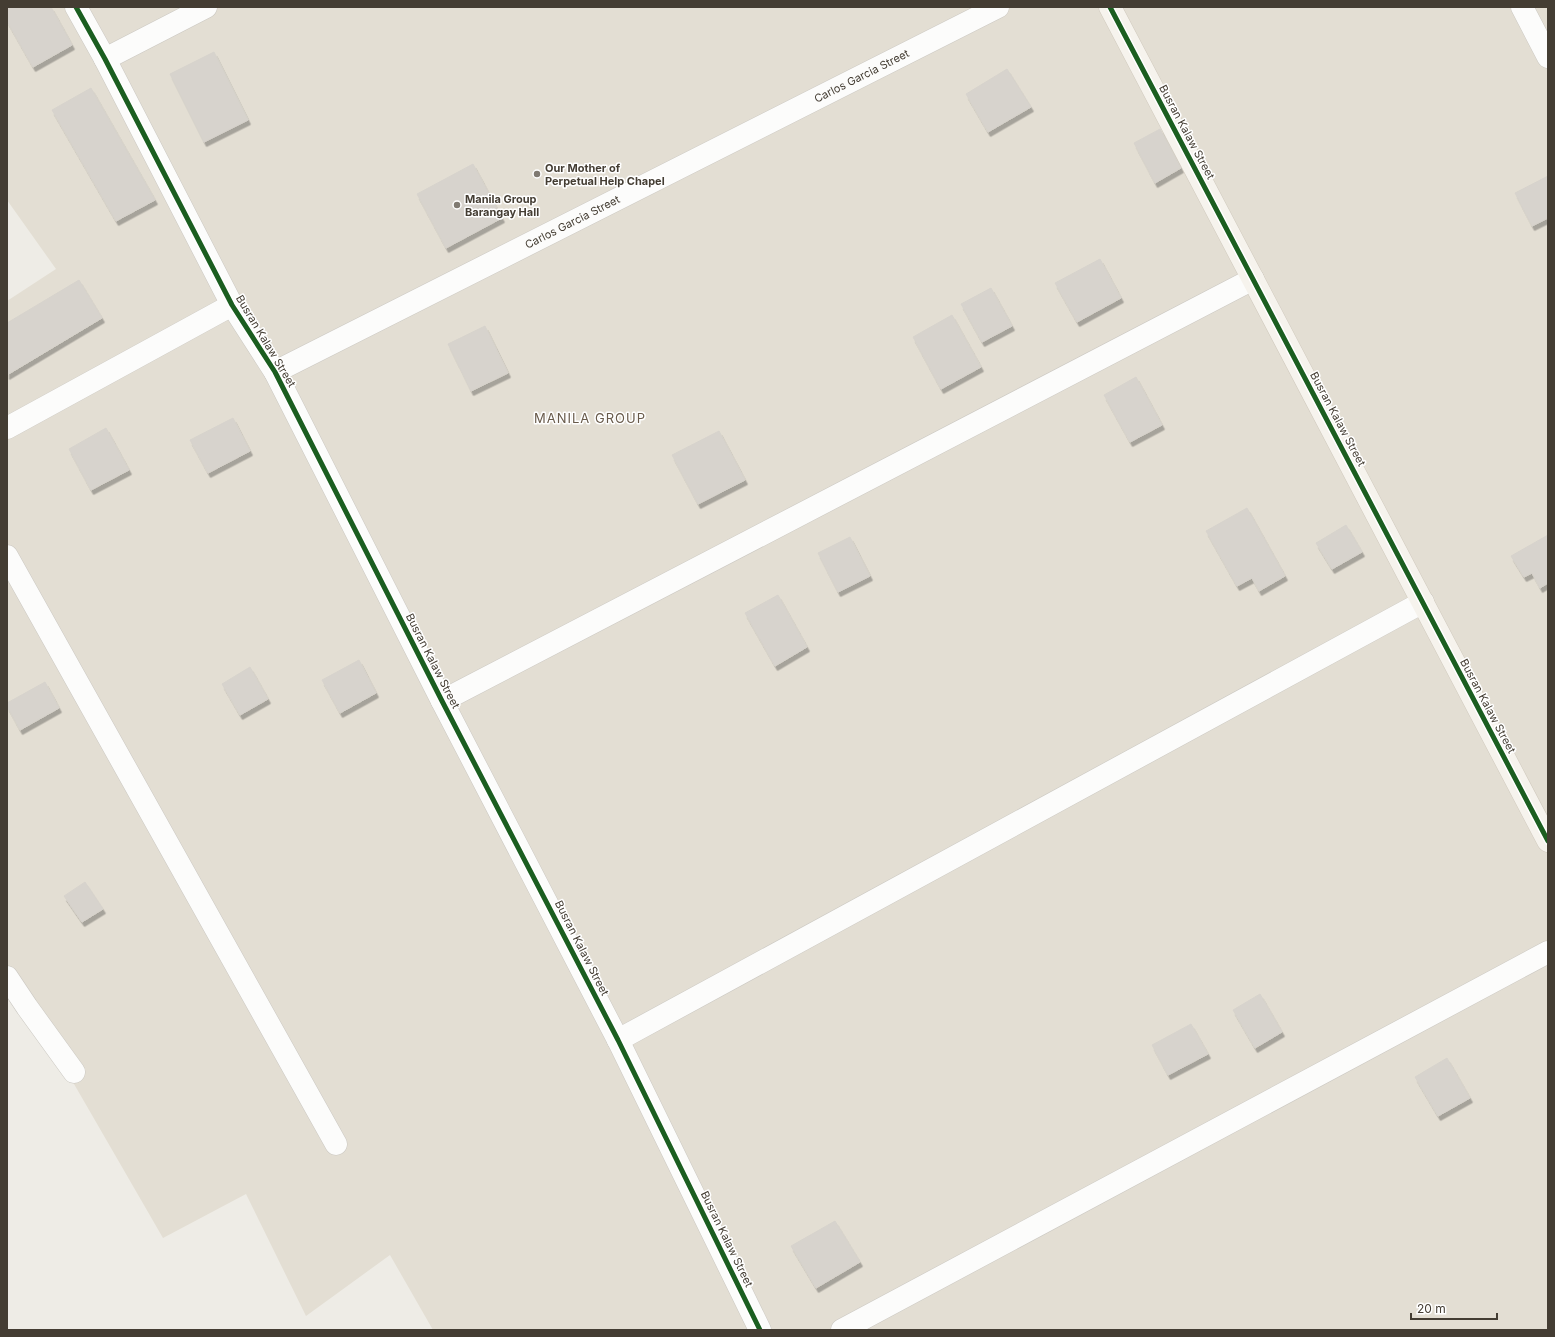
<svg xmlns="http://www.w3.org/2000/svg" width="1555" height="1337" font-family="Inter,sans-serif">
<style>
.residential{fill:#e3ded3}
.building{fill:#d7d3cd;stroke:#d7d3cc;filter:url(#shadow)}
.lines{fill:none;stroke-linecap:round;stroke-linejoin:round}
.street-casing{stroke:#cbc8c2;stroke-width:23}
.secondary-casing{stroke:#d0cabe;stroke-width:23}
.street{stroke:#fcfcfb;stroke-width:22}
.secondary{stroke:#f6f3ed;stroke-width:22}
.cycleway-casing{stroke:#fff;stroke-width:8}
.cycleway{stroke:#1b5e20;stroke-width:5}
.poi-dot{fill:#807a72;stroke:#fff;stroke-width:1.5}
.labels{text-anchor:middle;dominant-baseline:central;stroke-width:3;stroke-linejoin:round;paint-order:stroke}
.street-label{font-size:11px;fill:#443d33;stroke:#fff}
.poi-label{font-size:11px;font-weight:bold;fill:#443d33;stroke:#fff;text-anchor:start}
.quarter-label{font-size:13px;letter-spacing:1px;fill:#685a4a;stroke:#fff}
</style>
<defs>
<filter id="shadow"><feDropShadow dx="2.5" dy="4.5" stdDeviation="0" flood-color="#0004"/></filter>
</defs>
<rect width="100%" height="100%" fill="#eeece6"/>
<!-- residential -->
<polygon class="residential" points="7,7 1548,7 1548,1330 433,1330 390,1255 306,1316 246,1194 163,1238 7,968 7,301 56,269 7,200"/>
<!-- building -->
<g class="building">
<polygon points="7,7 51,7 72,45 33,67 7,21"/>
<polygon points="214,52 248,120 204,142 170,74"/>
<polygon points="1007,69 1031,107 988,132 966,94"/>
<polygon points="91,88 155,200 116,221 52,110"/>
<polygon points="1160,129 1181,168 1155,183 1134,143"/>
<polygon points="473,164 502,218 446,248 417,194"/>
<polygon points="1548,176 1548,218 1532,226 1515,193"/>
<polygon points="1100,259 1121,298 1077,322 1055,283"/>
<polygon points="79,280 102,318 7,375 7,323"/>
<polygon points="991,288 1012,326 982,342 961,304"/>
<polygon points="952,315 981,367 941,389 913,337"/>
<polygon points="485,326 508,373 471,391 448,344"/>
<polygon points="1136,377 1162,425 1130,442 1104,395"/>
<polygon points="233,418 250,451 208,473 190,440"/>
<polygon points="106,428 129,470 91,490 69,449"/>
<polygon points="719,431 745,480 698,504 672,455"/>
<polygon points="1247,508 1285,576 1259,591 1252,578 1237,586 1206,531"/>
<polygon points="1346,525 1362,552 1332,569 1316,543"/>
<polygon points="1548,535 1548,583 1540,588 1532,573 1524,577 1511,556"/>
<polygon points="850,537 870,576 838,592 818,553"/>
<polygon points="778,595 807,647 775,666 745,613"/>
<polygon points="359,660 376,693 340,713 322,680"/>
<polygon points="250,667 268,699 240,715 222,684"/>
<polygon points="45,682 59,708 20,730 7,706 7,703"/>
<polygon points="85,882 103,909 82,922 64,896"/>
<polygon points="1260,994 1282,1032 1255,1048 1233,1010"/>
<polygon points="1191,1024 1208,1054 1168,1075 1152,1045"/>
<polygon points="1447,1058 1470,1098 1438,1116 1415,1077"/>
<polygon points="835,1221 860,1262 816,1288 791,1246"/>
</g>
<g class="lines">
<defs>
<g id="street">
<polyline points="76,7 105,59 232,305 275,372 442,701 618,1040 760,1330"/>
<polyline points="1522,7 1548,57"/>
<polyline points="105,59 206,7"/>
<path id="s1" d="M275 372 998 7"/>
<polyline points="7,428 232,305"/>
<polyline points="7,556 336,1144"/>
<polyline points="442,701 1253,279"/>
<polyline points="7,977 27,1007 74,1072"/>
<polyline points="618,1040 1423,602"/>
<polyline points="842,1330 1548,952"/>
</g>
<polyline id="secondary" points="1110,7 1548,841"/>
</defs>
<!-- street casing -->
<use href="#street" class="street-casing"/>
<!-- secondary casing -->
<use href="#secondary" class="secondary-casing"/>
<!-- street -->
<use href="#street" class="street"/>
<!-- secondary -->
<use href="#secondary" class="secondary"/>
<defs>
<g id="cycleway">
<polyline points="76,7 105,59 232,305 275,372 442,701 618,1040 760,1330"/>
<polyline points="1110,7 1548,841"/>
</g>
</defs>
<!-- cycleway casing -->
<use href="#cycleway" class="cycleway-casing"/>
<!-- cycleway -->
<use href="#cycleway" class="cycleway"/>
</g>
<!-- markers -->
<g class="poi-dot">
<circle cx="537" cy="174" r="4"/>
<circle cx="457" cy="205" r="4"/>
</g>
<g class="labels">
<!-- street labels -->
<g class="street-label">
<text stroke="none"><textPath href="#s1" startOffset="657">Carlos Garcia Street</textPath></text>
<text transform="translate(1187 132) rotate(62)">Busran Kalaw Street</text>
<text stroke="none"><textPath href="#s1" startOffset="333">Carlos Garcia Street</textPath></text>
<text transform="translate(266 341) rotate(59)">Busran Kalaw Street</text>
<text transform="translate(1338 419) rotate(62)">Busran Kalaw Street</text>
<text transform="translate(433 661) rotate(63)">Busran Kalaw Street</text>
<text transform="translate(1488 706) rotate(62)">Busran Kalaw Street</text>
<text transform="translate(582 948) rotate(63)">Busran Kalaw Street</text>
<text transform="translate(727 1239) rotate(64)">Busran Kalaw Street</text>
</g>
<!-- poi labels -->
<g class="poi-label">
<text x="545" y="168">Our Mother of<tspan x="545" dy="13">Perpetual Help Chapel</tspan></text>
<text x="465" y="199">Manila Group<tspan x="465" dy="13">Barangay Hall</tspan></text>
</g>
<!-- quarter labels -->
<g class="quarter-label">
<text x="590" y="418">MANILA GROUP</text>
</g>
</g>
<!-- border -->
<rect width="1555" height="1337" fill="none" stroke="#443d33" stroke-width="16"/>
<!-- scale -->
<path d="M1411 1313v6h86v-6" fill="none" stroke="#443d33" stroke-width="2"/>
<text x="1417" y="1313" font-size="12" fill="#443d33" stroke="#ffffff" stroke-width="3" paint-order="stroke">20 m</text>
</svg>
